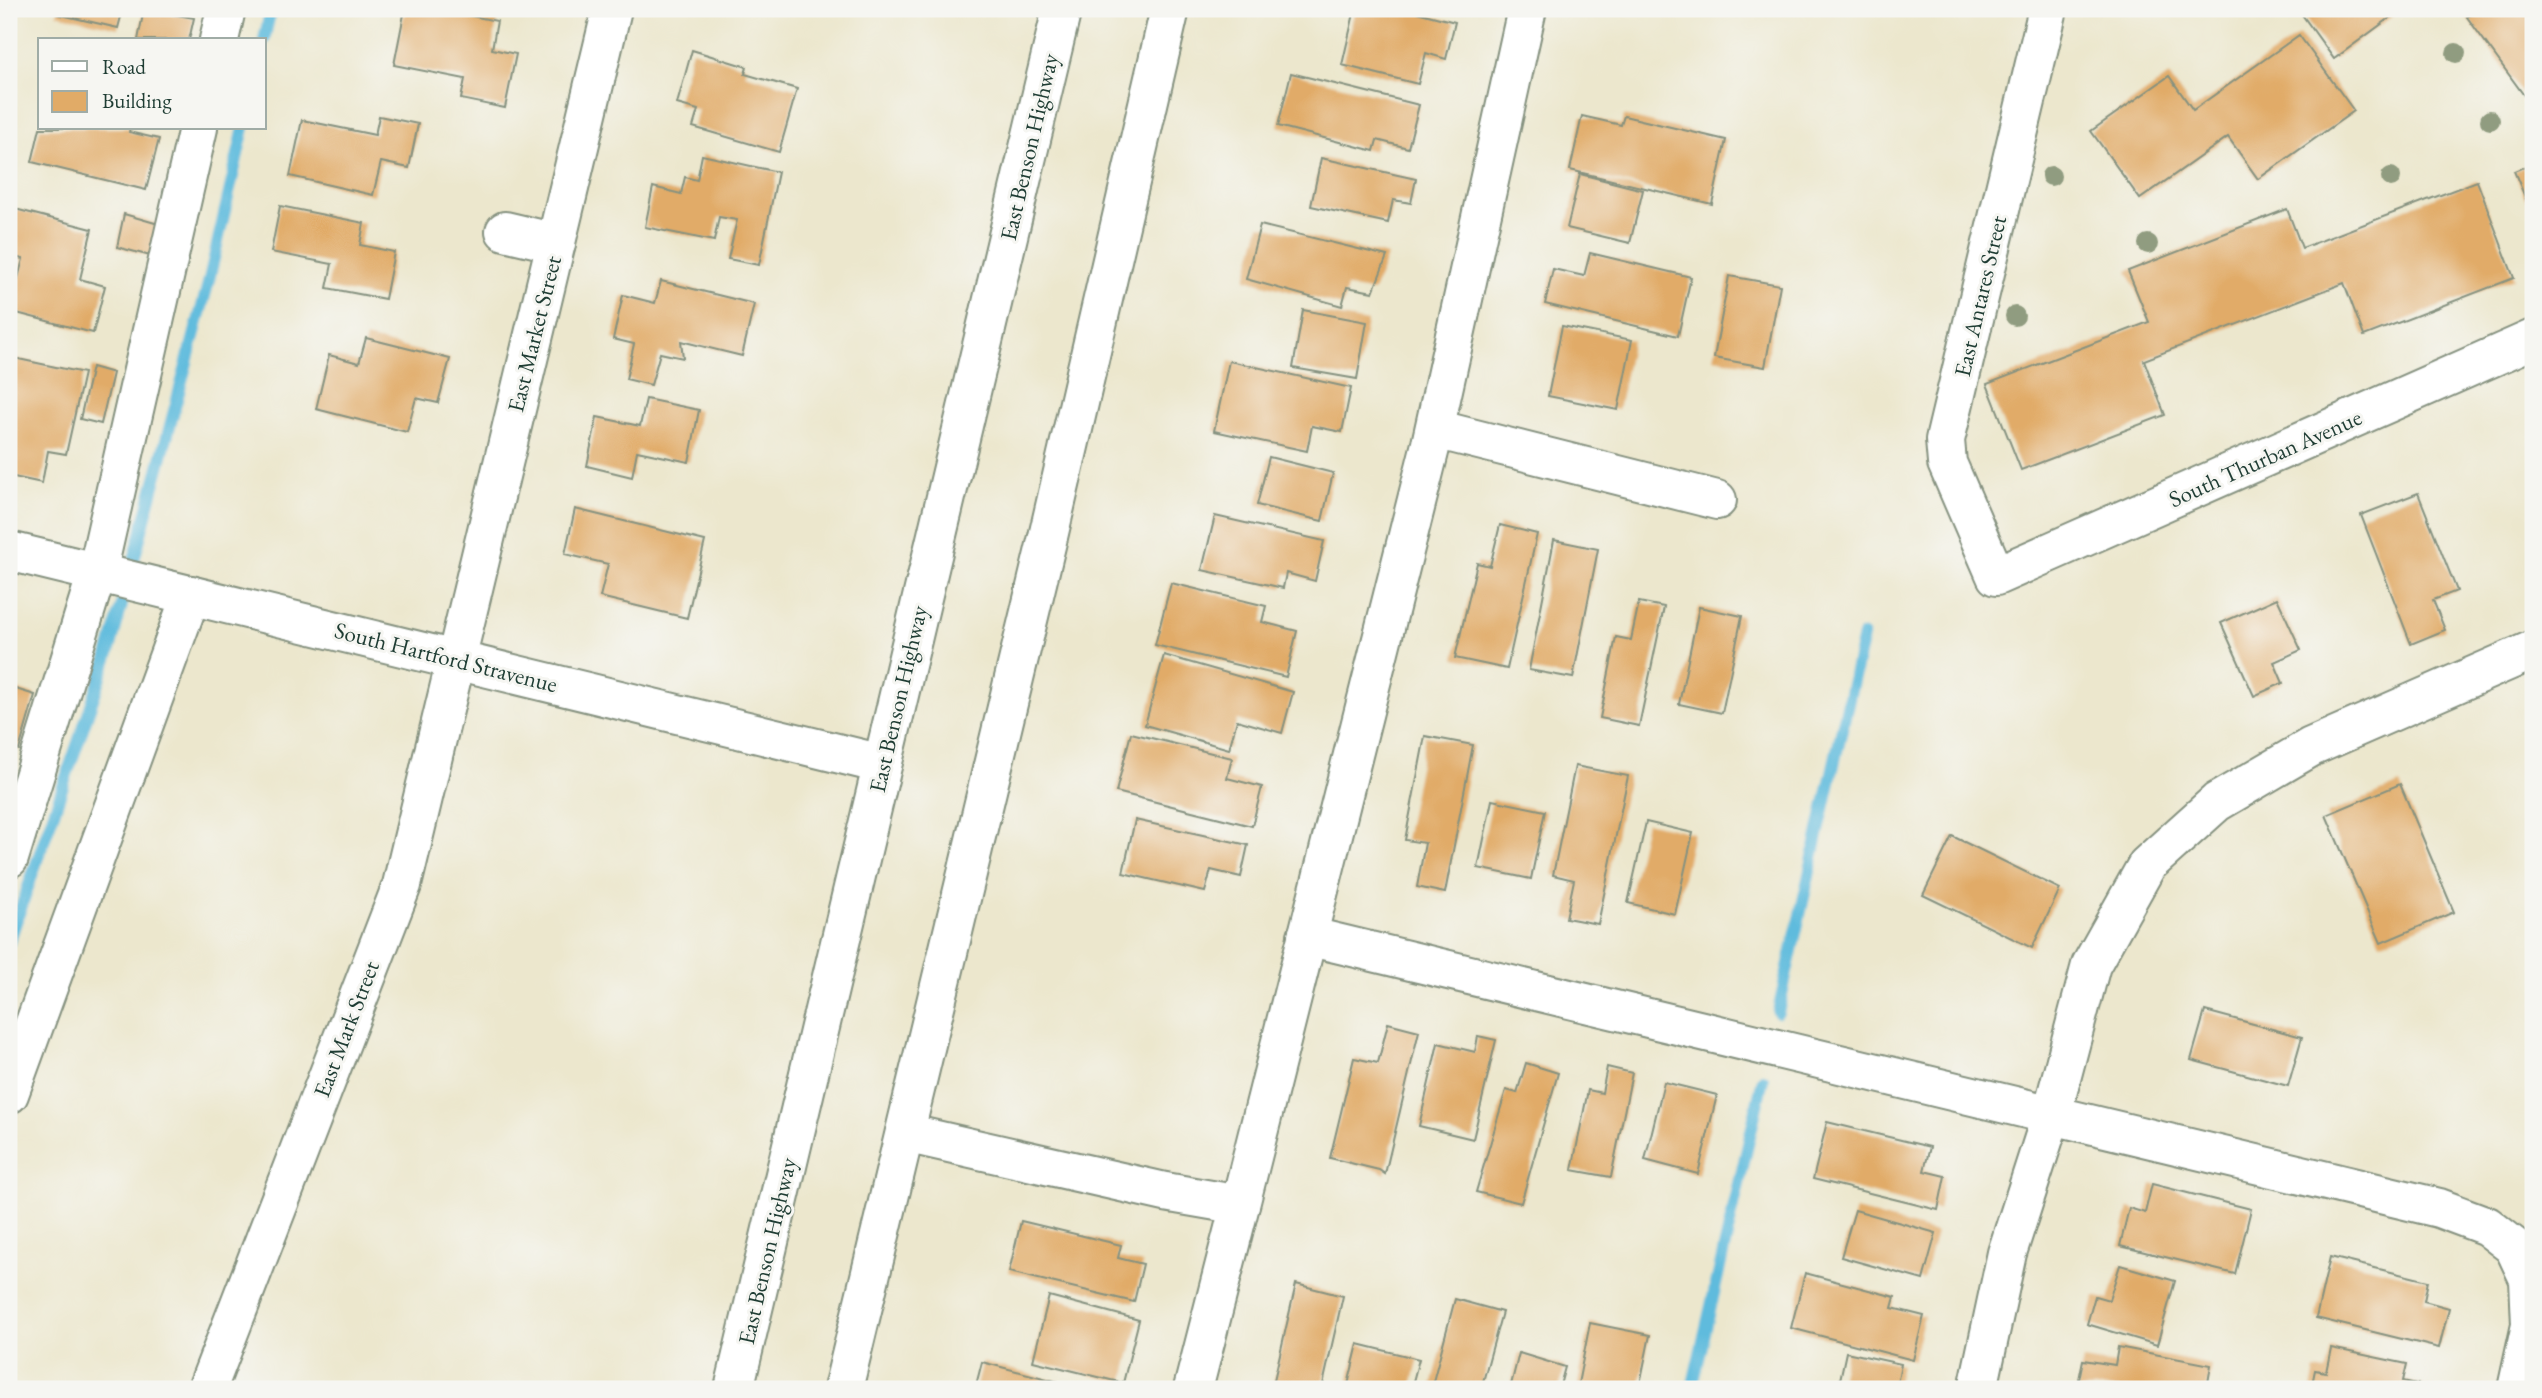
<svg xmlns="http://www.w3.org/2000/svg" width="2542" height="1398" font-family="'EB Garamond',serif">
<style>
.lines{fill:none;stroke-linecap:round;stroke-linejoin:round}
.stream{stroke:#5fbbdd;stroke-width:12}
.building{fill:#e1ab67}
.minor-casing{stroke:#869280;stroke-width:42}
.major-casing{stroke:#869280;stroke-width:42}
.minor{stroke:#fff;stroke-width:38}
.major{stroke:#fff;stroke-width:38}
.tree{fill:#909c80}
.labels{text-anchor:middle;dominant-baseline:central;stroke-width:6;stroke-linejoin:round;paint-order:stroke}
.street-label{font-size:23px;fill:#1f3d34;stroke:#f6f6f2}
</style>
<rect width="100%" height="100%" fill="#f6f6f2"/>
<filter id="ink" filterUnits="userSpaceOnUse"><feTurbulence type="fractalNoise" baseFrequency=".0143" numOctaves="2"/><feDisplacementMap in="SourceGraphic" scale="14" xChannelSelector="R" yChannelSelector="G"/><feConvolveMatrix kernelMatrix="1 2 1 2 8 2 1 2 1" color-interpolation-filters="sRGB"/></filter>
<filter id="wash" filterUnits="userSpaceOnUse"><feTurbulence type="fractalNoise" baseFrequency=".00686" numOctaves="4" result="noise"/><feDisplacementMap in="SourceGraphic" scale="28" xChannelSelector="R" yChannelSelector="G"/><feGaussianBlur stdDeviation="1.57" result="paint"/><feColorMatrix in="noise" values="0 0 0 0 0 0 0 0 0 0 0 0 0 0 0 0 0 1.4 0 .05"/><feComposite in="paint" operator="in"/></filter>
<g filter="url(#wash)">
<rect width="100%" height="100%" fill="#ece7cd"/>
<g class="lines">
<!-- stream -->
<g class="stream">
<polyline points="264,40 271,9"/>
<polyline points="9,942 109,653 208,284 244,128"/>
<polyline points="1778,1012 1863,636"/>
<polyline points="1692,1389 1763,1079"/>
</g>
</g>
<g id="blocks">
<!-- building -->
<g class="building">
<polygon points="59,9 123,9 118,28 57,14"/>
<polygon points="144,9 194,18 189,40 138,40"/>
<polygon points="405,9 436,9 497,21 492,49 516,54 505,108 461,99 465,79 394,65"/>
<polygon points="1355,9 1405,9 1455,22 1446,59 1426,53 1418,84 1342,65"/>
<polygon points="2298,9 2402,9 2334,59"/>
<polygon points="2479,9 2533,9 2531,105 2467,17"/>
<polygon points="2299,35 2354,111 2258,179 2228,137 2140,199 2091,131 2169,76 2193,110"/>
<polygon points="692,50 747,67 745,74 797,89 779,152 693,127 698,110 677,104"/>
<polygon points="1291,73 1419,105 1408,148 1377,140 1374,151 1278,126"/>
<polygon points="379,116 418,124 409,168 381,162 373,195 290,176 302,120 375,135"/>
<polygon points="1582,116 1621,125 1624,116 1726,140 1712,204 1570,170"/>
<polygon points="40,128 130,128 129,132 159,139 146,190 32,162"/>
<polygon points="702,155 778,172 759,265 728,259 737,220 719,217 714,241 645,227 653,187 681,194 685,177 697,180"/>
<polygon points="1321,158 1416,179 1411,203 1393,200 1388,223 1311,206"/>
<polygon points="2533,163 2533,216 2514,171"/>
<polygon points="1580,174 1643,190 1630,243 1567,228"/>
<polygon points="2477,181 2514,278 2364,336 2344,283 2144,360 2165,415 2021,470 1987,384 2149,322 2128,271 2287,209 2302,248"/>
<polygon points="280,206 364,223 360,245 394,252 385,299 327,288 332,264 271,252"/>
<polygon points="15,209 92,229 80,279 105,286 93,333 9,311 9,279 17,282 23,259 9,256 9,234"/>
<polygon points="124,214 162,225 154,257 117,247"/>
<polygon points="1260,225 1387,256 1373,292 1347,287 1342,306 1246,279"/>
<polygon points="1590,253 1691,277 1678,336 1545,304 1553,269 1584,276"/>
<polygon points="1729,276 1780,285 1765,367 1714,358"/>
<polygon points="661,281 754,304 742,356 681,341 683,358 660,353 651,385 626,379 634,344 613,339 623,295 655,303"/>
<polygon points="1303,310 1367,322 1357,379 1293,368"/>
<polygon points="1562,326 1632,340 1618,410 1548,396"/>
<polygon points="366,338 450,359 438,403 416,398 407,432 316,409 329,355 359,363"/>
<polygon points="9,357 84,373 66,454 48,451 42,483 9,476"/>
<polygon points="1229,361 1351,388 1342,432 1312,426 1307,451 1214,431"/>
<polygon points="92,367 113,373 101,424 80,419"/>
<polygon points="646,399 699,410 689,462 637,451 632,477 587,466 597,417 640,426"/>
<polygon points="1269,457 1333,473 1322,521 1257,505"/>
<polygon points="2418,493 2457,591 2433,600 2445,630 2411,644 2361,515"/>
<polygon points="575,509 705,541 687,618 600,597 608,564 565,554"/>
<polygon points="1215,516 1324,541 1315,581 1286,573 1283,588 1202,570"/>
<polygon points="1500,525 1537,534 1507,669 1455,658 1477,563 1490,566"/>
<polygon points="1554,540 1598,549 1573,678 1529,670"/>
<polygon points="1171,583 1266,606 1262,622 1297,631 1286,677 1155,645"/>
<polygon points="2277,598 2301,650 2274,662 2283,683 2254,696 2221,623"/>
<polygon points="1639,602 1664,607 1639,726 1600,718 1616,637 1631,640"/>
<polygon points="1699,607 1742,616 1722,713 1679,704"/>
<polygon points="1164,655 1293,692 1282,733 1237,720 1229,749 1145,725"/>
<polygon points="9,687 35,695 19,750 9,747"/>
<polygon points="1131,733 1232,758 1227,778 1262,787 1252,826 1116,792"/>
<polygon points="1425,736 1473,745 1445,893 1417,887 1425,843 1405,840"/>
<polygon points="1575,766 1628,776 1598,924 1566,918 1574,880 1553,875"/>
<polygon points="2400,784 2454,912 2381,943 2326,815"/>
<polygon points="1492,800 1545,811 1531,879 1478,868"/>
<polygon points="1135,820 1248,845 1241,877 1211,870 1205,892 1123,873"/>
<polygon points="1646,822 1693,833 1675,914 1628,903"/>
<polygon points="1952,836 2060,889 2032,948 1923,895"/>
<polygon points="2205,1011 2302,1037 2288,1086 2191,1060"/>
<polygon points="1388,1023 1419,1031 1385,1174 1379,1170 1330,1158 1354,1058 1378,1063"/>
<polygon points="1478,1036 1496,1040 1473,1139 1419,1126 1438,1043 1475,1052"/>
<polygon points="1526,1063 1558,1073 1521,1203 1476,1192 1506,1090 1517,1093"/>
<polygon points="1607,1067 1632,1073 1611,1177 1572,1170 1588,1090 1602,1093"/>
<polygon points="1664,1082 1717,1095 1698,1174 1645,1160"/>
<polygon points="1827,1122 1930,1147 1924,1171 1945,1176 1938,1210 1813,1179"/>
<polygon points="2152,1184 2251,1209 2235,1274 2120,1246 2129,1208 2145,1213"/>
<polygon points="1855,1210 1936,1233 1923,1280 1841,1257"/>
<polygon points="1021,1221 1121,1245 1118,1258 1143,1264 1134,1302 1009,1272"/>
<polygon points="2330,1257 2428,1281 2424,1301 2449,1308 2439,1348 2316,1318"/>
<polygon points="2120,1265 2175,1281 2157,1345 2087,1324 2095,1296 2109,1300"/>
<polygon points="1805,1273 1895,1297 1892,1308 1924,1316 1913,1360 1791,1328"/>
<polygon points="1296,1284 1343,1296 1322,1389 1272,1389"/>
<polygon points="1049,1296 1139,1320 1123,1383 1033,1361"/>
<polygon points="1455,1299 1502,1312 1481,1389 1431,1389"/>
<polygon points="1590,1323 1650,1335 1639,1389 1577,1389"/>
<polygon points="1358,1344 1419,1359 1411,1389 1347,1389"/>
<polygon points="2118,1347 2211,1365 2207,1389 2077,1389 2083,1360 2115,1365"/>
<polygon points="2331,1348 2407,1364 2403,1381 2439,1389 2311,1389 2315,1370 2326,1372"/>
<polygon points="1846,1352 1901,1364 1896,1389 1838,1389"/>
<polygon points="1519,1353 1565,1367 1559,1389 1510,1389"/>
<polygon points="982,1362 1082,1388 1082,1389 975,1389"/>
</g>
</g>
</g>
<g filter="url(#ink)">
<use href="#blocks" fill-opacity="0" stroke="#869280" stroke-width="2"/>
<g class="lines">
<defs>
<g id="minor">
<polyline points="2048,9 1945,440 1947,463 1996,576 2533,339"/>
<polyline points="219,40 226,9"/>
<polyline points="505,231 556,243"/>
<polyline points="1435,429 1717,500"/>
<polyline points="9,551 882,764"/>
<polyline points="9,858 97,573 198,128"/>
<polyline points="1307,936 2439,1208 2487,1226 2514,1247 2529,1279 2531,1325 2517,1389"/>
<polyline points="9,1094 191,595"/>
<polyline points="905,1133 1165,1192 1240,1205 1193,1389"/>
<polyline points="1240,1205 1431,444 1527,9"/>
<polyline points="207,1389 402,885 612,9"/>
<polyline points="1978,1389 2007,1253 2052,1113 2091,965 2147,865 2217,802 2311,747 2533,650"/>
</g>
<g id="major">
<polyline points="734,1389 1062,9"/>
<polyline points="843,1389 1048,537 1170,9"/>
</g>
</defs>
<!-- minor casing -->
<use href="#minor" class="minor-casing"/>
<!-- major casing -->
<use href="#major" class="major-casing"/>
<!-- minor -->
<use href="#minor" class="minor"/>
<!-- major -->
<use href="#major" class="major"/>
</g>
<!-- trees -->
<g class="tree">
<circle cx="2456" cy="53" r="10"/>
<circle cx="2490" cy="120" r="10"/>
<circle cx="2051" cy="176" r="10"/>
<circle cx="2391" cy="177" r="10"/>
<circle cx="2148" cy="244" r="10"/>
<circle cx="2015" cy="316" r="10"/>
</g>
</g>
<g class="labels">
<!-- street labels -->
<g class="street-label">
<text transform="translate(1029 147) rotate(-77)">East Benson Highway</text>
<text transform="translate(1980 296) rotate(-77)">East Antares Street</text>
<text transform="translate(534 334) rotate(-76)">East Market Street</text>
<text transform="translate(2265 458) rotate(-24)">South Thurban Avenue</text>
<text transform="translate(446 657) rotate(14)">South Hartford Stravenue</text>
<text transform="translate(898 699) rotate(-77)">East Benson Highway</text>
<text transform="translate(346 1029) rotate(-69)">East Mark Street</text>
<text transform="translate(767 1251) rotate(-77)">East Benson Highway</text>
</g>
</g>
<!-- margin -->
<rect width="2542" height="1398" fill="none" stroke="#f6f6f2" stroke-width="35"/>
<!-- legend -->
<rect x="38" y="38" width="228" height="91" fill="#f6f6f2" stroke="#a0aca6" stroke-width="2"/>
<rect x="52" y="61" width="35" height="10" fill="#ffffff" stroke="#a0aca6" stroke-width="2"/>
<text x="102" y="74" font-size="21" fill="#1f3d34">Road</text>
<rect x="52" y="91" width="35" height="21" fill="#e1ab67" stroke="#a0aca6" stroke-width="2"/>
<text x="102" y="108" font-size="21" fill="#1f3d34">Building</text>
</svg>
